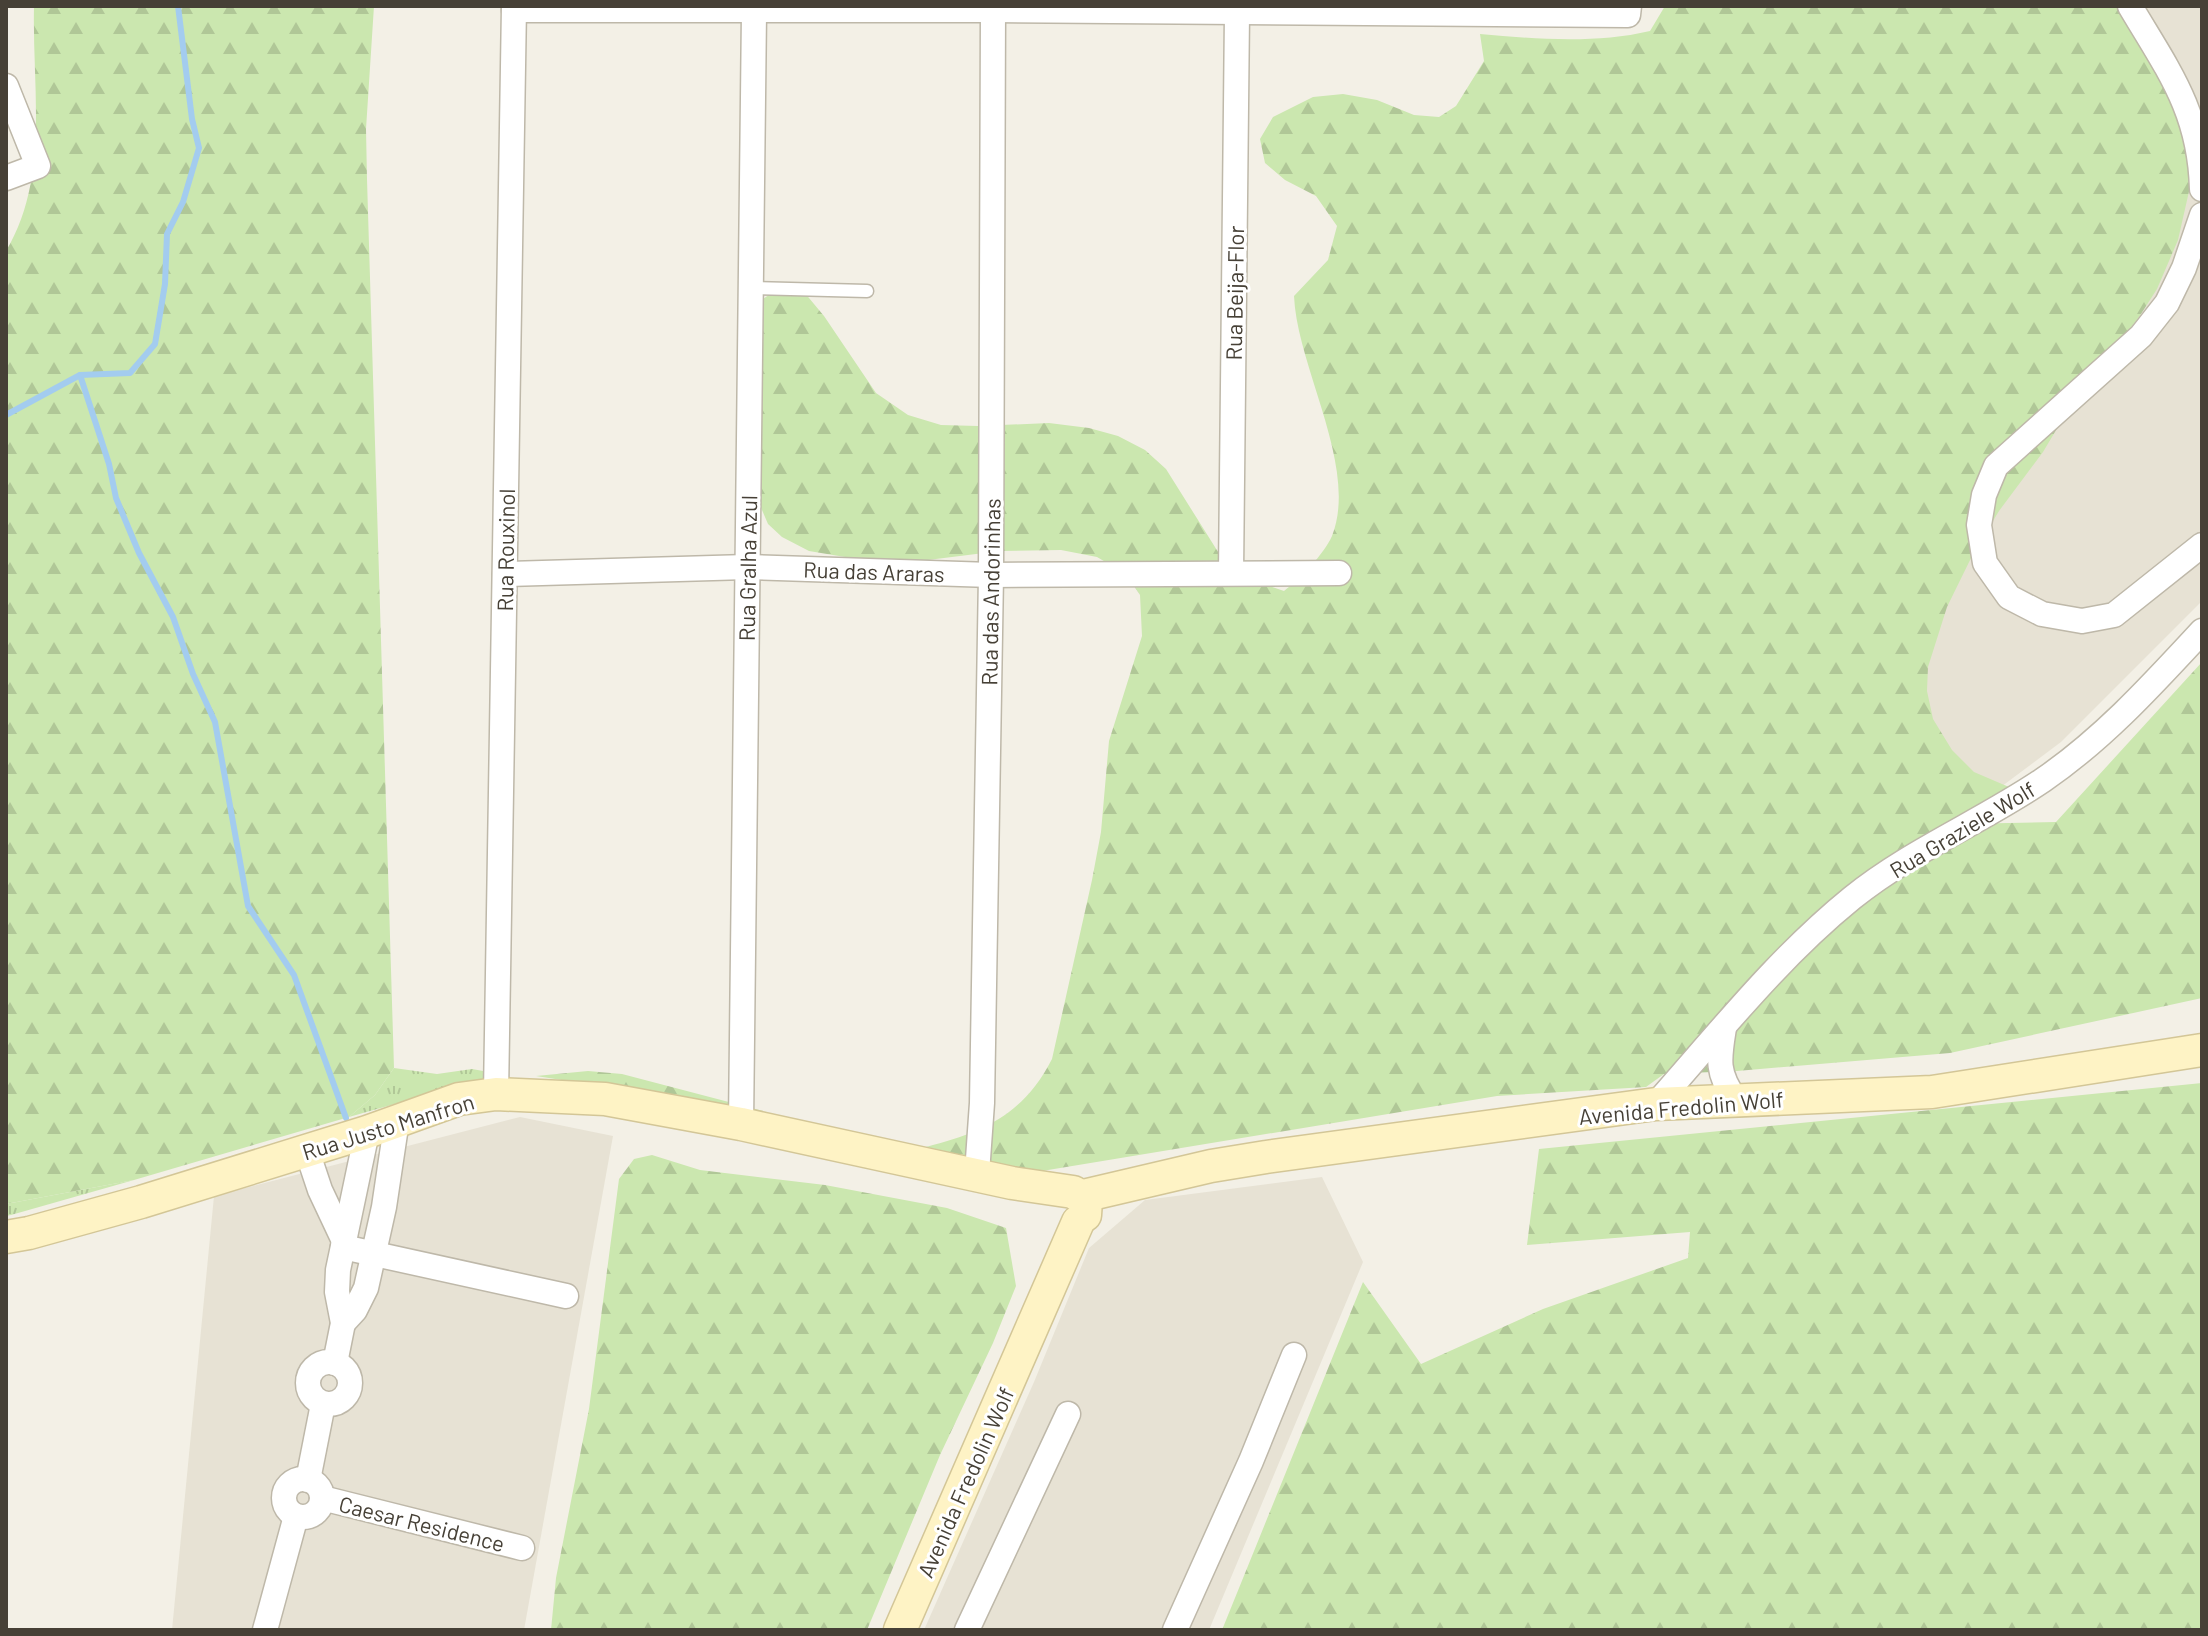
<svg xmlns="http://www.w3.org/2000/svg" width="2208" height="1636" font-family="Barlow,sans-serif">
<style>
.residential{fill:#e7e2d4}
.grass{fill:url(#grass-tufts)}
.forest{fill:url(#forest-firs)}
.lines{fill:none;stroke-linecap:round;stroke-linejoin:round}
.stream{stroke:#a3ccef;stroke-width:6}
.lane-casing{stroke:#beb8a9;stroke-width:15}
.street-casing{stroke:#beb8a9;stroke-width:27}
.secondary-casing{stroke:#d3c697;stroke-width:35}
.lane{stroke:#fff;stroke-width:12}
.street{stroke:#fff;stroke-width:24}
.secondary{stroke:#fef3c5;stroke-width:32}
.labels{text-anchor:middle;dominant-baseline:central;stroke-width:6;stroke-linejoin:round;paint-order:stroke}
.street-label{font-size:22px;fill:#464036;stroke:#fff}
</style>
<defs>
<pattern id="grass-tufts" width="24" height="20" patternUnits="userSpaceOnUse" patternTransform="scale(2)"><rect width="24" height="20" fill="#cbe7af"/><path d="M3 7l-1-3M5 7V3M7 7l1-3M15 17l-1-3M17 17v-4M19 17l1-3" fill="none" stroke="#b0c797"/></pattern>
<pattern id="forest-firs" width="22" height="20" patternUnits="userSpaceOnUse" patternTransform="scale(2)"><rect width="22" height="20" fill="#cbe7af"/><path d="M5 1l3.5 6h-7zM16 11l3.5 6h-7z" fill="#b0c797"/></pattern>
</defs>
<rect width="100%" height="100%" fill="#f3f0e6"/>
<!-- residential -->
<g class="residential">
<polygon points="2041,6 2202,6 2202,601 2061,742 1978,804 1916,714"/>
<polygon points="520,1117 613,1136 524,1630 172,1630 214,1196"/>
<polygon points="1322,1177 1363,1262 1209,1630 924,1630 1034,1382 1089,1248 1145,1200"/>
</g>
<!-- grass -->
<g class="grass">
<polygon points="394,1068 437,1074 472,1069 500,1074 349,1117 375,1095"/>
<polygon points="134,1180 11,1215 6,1216 6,1204"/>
</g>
<!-- forest -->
<g class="forest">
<path d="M34 6H374L366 129 367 179 394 1068 375 1095 349 1117 134 1180 6 1204V251C50 177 32 89 34 6Z"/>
<path d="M1665 6H2137L2184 132 2190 163V187L2178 240 2157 289 2139 317 2071 405 2043 452 1999 511 1973 554 1947 607 1928 667 1927 691 1933 719 1952 750 1974 772 2016 790 1958 824 2056 822 2202 662V998L1950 1053 1737 1071 1664 1074 1646 1087 1497 1096 1036 1172 926 1147C984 1132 1024 1114 1052 1059L1092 880 1101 832 1109 741 1142 636 1140 595 1126 574 1097 557 1061 550 1000 551 920 561H869L809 551 782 537 768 524 759 503 753 324 763 299 783 285 804 292 824 316 876 393 908 415 941 425 978 426 1049 423 1089 428 1118 436 1145 450 1166 469 1225 563 1248 579 1284 591C1300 579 1324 554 1332 536 1359 467 1297 368 1294 296L1328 260 1337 226 1316 196 1285 180 1265 163 1260 139 1273 117 1313 97 1343 94 1377 100 1414 115 1439 117 1456 106 1484 61 1480 34C1536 39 1595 44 1650 31Z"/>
<polygon points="588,1071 622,1074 767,1112 536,1076"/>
<polygon points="2202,1083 2202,1630 1222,1630 1363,1282 1421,1364 1543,1309 1688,1258 1690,1232 1527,1245 1539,1149"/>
<polygon points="652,1155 700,1170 825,1185 947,1208 1006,1228 1016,1286 993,1343 940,1455 867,1630 551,1630 556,1578 589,1409 619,1179 634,1159"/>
</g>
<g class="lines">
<!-- stream -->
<g class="stream">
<polyline points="80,375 109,464 116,498 139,553 173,617 193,674 215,722 248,906 294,975 346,1118"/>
<polyline points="6,415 80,375 130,373 155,344 165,284 167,234 183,202 199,148 192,119 178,6"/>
</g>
<defs>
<polyline id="lane" points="751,288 867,291"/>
<g id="street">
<path d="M2130 6C2168 70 2200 111 2202 189"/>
<polyline points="514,10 993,10 1628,15 1629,6"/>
<polyline points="6,86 38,166 6,178"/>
<polyline points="2202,215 2184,268 2167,303 2141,336 1996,466 1984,495 1979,525 1985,563 2009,597 2042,614 2082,621 2114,615 2202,545"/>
<polyline points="1231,573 1237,13"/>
<polyline points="505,574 747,567 991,575 1339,573"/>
<path d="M1724 1028C1719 1059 1716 1072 1735 1099"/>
<polyline points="496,1094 514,6"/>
<path d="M1656 1104C1719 1033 1778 958 1852 898 1910 851 1981 822 2043 780 2103 739 2152 685 2202 631"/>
<polyline points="741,1124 754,12"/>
<polyline points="307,1151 320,1190 344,1241"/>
<polyline points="977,1173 982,1103 991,575 993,10"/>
<polyline points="343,1247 566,1296"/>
<polyline points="343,1323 355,1310 366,1288 384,1207 397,1120"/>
<circle cx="329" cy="1383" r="21"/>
<polyline points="335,1363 343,1323 337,1292 338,1270 367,1132"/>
<circle cx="303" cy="1498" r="19"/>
<polyline points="308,1480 323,1404"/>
<polyline points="322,1498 522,1548"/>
<polyline points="265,1630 296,1516"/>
<polyline points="967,1630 1068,1414"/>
<polyline points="1175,1630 1251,1461 1294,1355"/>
</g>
<g id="secondary">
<polyline points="1083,1196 1211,1166 1266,1157 1656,1104 1932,1092 2202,1050"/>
<polyline points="6,1237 29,1233 141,1202 367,1132 459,1099 496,1094 605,1099 741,1124 1012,1183 1073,1192 1086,1200 1085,1215"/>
<polyline points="900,1630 1078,1222"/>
</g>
</defs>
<!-- lane casing -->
<use href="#lane" class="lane-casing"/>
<!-- street casing -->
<use href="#street" class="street-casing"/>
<!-- secondary casing -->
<use href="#secondary" class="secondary-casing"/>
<!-- lane -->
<use href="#lane" class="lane"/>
<!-- street -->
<use href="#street" class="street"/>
<!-- secondary -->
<use href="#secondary" class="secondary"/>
</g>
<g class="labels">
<!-- street labels -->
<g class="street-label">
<text transform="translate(1234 293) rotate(-89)">Rua Beija-Flor</text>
<text transform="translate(505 550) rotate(-89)">Rua Rouxinol</text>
<text transform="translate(747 568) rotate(-89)">Rua Gralha Azul</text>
<text transform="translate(874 571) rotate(2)">Rua das Araras</text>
<text transform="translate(990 592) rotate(-89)">Rua das Andorinhas</text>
<text transform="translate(1962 829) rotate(-31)">Rua Graziele Wolf</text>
<text transform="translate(1681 1107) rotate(-5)">Avenida Fredolin Wolf</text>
<text transform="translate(388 1126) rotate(-17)">Rua Justo Manfron</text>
<text transform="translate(965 1482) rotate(-66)">Avenida Fredolin Wolf</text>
<text transform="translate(422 1523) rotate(14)">Caesar Residence</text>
</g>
</g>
<!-- border -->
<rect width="2208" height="1636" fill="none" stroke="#464036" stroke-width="16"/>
</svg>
